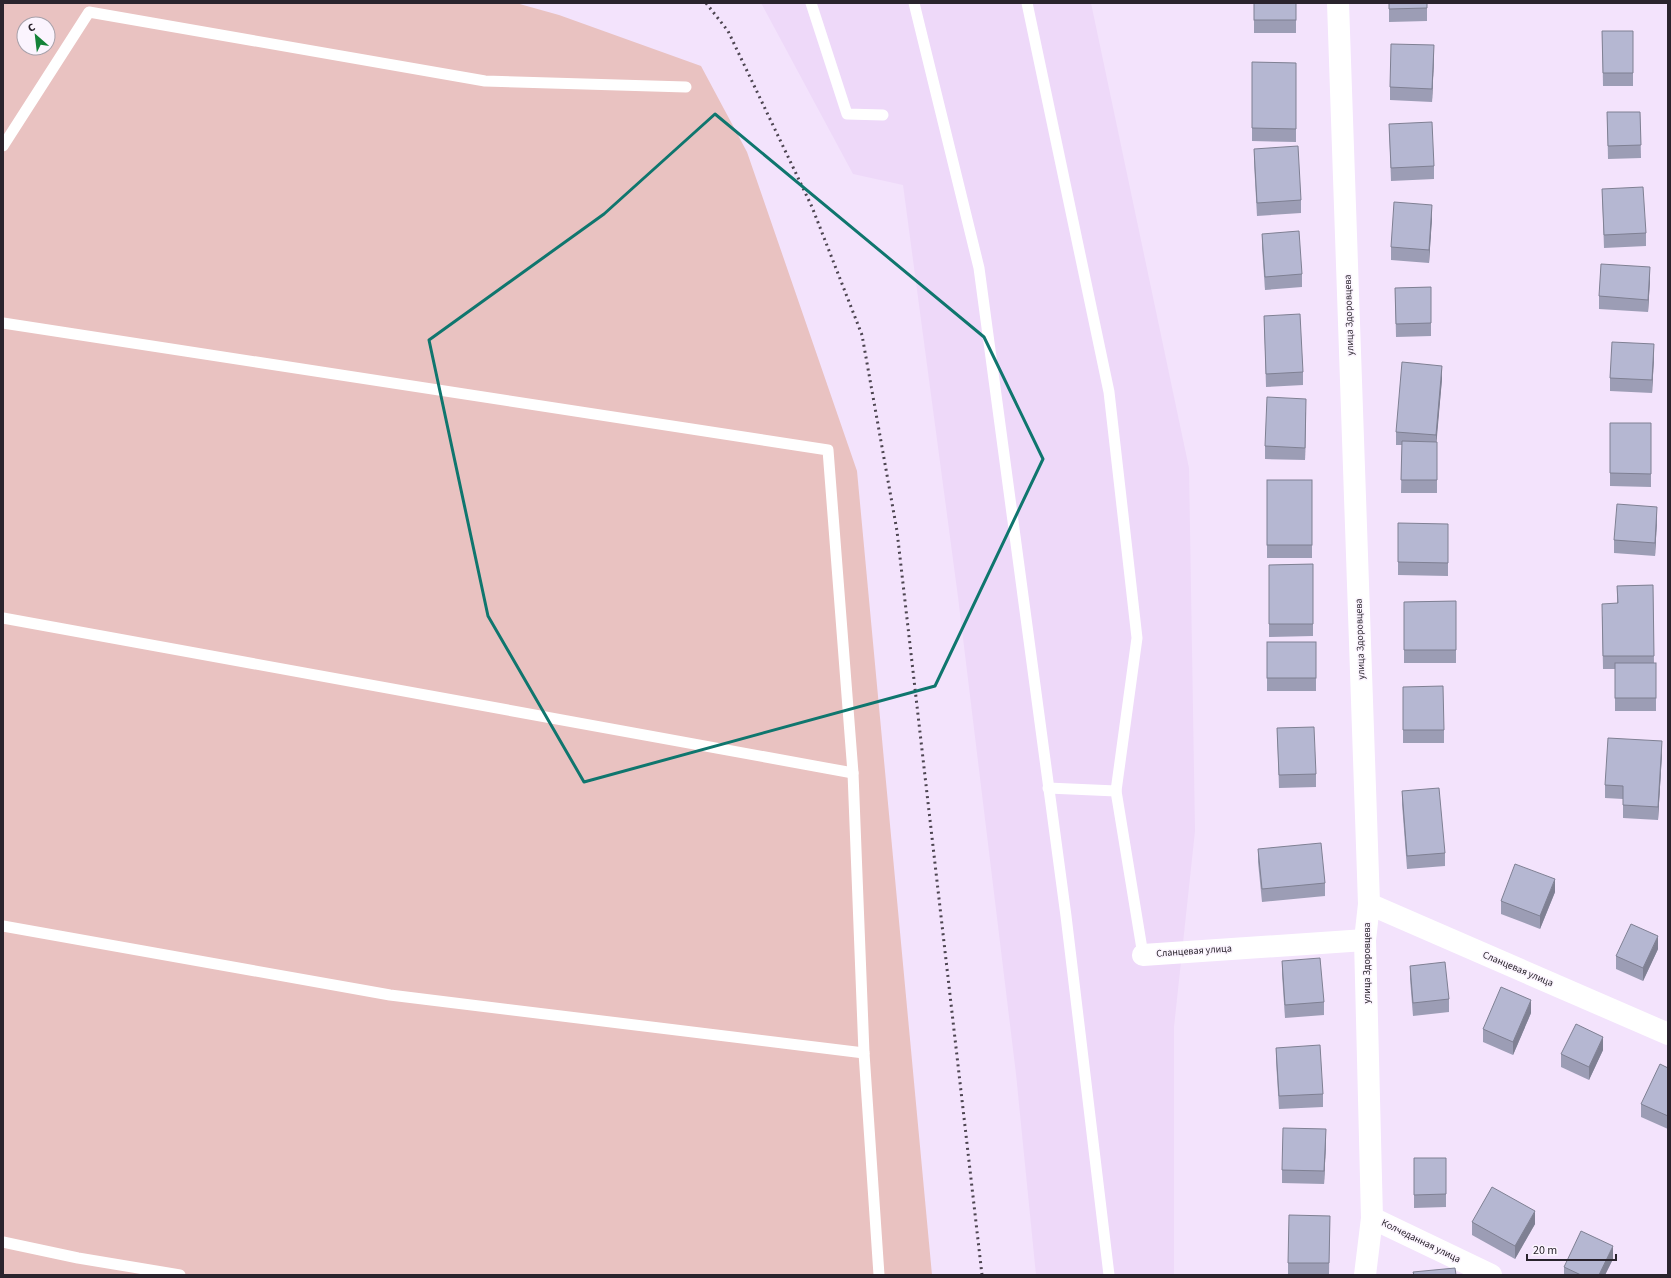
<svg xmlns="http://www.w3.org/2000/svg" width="1671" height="1278" font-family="'Source Sans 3',sans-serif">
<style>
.built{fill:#eed9f9}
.green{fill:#e9c2c1;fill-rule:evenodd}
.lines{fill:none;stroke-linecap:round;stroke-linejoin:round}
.lane{stroke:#fff;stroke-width:11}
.street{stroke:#fff;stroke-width:22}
.rail{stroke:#4c4450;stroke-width:3;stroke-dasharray:2 4;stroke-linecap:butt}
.wall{fill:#9c9db5}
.shaded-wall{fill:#7f8093}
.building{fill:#b5b7d2;stroke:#7f8093}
.marked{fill:none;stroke:#0f766e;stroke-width:3;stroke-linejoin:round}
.labels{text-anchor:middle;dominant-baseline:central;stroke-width:3;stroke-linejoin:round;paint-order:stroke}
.street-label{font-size:10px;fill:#2a242d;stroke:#fbf4fe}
</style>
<rect width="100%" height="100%" fill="#f3e3fc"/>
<!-- built -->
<polygon class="built" points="761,3 1091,3 1189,468 1195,831 1174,1027 1174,1275 1036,1275 1016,1074 958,597 903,185 853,174"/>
<!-- green -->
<path class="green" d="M3 3H516L559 15 701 66 747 152 857 471 932 1275H3ZM24 24H48V48H24Z"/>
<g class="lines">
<!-- lane -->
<g class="lane">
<polyline points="811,3 847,114 883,115"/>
<polyline points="914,3 979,268 1066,916 1109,1275"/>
<polyline points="1027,3 1109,392 1137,638 1116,791 1048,788"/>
<polyline points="3,146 89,12 485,81 686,87"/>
<polyline points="3,323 828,450 853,773 864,1053 879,1275"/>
<polyline points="3,618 853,773"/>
<polyline points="1116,791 1143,955"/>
<polyline points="3,926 390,995 864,1053"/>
<polyline points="3,1242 78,1258 180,1275"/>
</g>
<!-- street -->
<g class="street">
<polyline points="1338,3 1369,904 1365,940 1372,1218 1365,1275"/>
<polyline points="1369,904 1668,1034"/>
<polyline points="1143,955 1365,940"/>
<polyline points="1372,1218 1491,1275"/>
</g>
<!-- rail -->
<polyline class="rail" points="706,3 728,31 812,207 862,335 897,531 982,1275"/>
</g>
<!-- wall -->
<g class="wall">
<rect x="1254" y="3" width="42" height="30"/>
<polygon points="1389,3 1427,3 1427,21 1389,22"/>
<polygon points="1602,31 1633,73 1633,86 1603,86"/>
<polygon points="1434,58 1432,102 1390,100 1390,87"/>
<polygon points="1252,62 1296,63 1296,142 1252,141"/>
<polygon points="1607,112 1640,112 1641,158 1608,159"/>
<polygon points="1389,124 1434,166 1434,179 1391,181"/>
<polygon points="1254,149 1301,200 1301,213 1257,216 1254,162"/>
<polygon points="1602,189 1646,233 1646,246 1604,248"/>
<polygon points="1432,218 1429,263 1391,260 1391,247"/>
<polygon points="1262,234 1302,274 1302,287 1265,290 1262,247"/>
<polygon points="1650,280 1648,312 1599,309 1599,296"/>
<polygon points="1431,287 1431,336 1396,337 1395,288"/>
<polygon points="1264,316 1303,372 1303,385 1266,387"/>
<polygon points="1654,357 1652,393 1610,391 1610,378"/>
<polygon points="1442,379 1436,442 1437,442 1437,493 1401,493 1402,445 1396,445 1396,432"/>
<polygon points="1306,412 1305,460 1265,459 1265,446"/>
<polygon points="1651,423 1651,487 1610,486 1610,473"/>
<rect x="1267" y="480" width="45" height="78"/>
<polygon points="1657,520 1655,556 1614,553 1614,540"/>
<polygon points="1448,524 1448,576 1398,575 1398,562"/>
<polygon points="1313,564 1313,636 1269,637 1269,565"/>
<polygon points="1653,585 1654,663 1656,663 1656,711 1615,711 1615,669 1603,669 1602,617 1617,603 1617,586"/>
<polygon points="1456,601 1456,663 1404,663 1404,602"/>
<rect x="1267" y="642" width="49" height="49"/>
<polygon points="1403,687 1444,730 1444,743 1403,743"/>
<polygon points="1277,728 1316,774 1316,787 1279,788"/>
<polygon points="1662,754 1658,820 1623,818 1623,799 1605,798 1605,785"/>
<polygon points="1402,791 1445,853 1445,866 1407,869 1402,804"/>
<polygon points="1258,849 1325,883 1325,896 1262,902 1258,862"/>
<polygon points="1555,892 1540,929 1501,914 1501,901"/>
<polygon points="1658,949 1643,981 1616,969 1616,956"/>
<polygon points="1282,961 1324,1002 1324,1015 1285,1018 1282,974"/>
<polygon points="1410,966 1449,999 1449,1012 1413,1016 1410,979"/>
<polygon points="1531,1013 1513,1055 1483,1042 1483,1029"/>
<polygon points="1276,1048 1323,1094 1323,1107 1279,1109 1276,1061"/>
<polygon points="1603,1050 1589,1080 1561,1067 1561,1054"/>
<polygon points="1668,1068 1668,1129 1641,1117 1641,1104"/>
<polygon points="1326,1142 1324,1184 1282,1183 1282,1170"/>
<polygon points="1414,1158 1446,1194 1446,1207 1414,1208"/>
<polygon points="1330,1216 1329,1275 1288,1275 1288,1263"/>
<polygon points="1472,1222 1535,1224 1515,1259 1472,1235"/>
<polygon points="1613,1259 1605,1275 1564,1275 1564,1267"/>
</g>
<!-- shaded-wall -->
<g class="shaded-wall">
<polygon points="1434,45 1434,58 1432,102 1432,89"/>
<polygon points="1432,205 1432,218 1429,263 1429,250"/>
<polygon points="1650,267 1650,280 1648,312 1648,300"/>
<polygon points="1654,344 1654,357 1652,393 1652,380"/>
<polygon points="1442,366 1442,379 1436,448 1436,435"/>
<polygon points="1306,399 1306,412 1305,460 1305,448"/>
<polygon points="1657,507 1657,520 1655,556 1655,543"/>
<polygon points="1662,741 1662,754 1658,820 1658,807"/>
<polygon points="1555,879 1555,892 1540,929 1540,916"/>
<polygon points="1658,936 1658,949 1643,981 1643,968"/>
<polygon points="1531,1000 1531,1013 1513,1055 1513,1042"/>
<polygon points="1603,1037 1603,1050 1589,1080 1589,1067"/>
<polygon points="1326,1129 1326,1142 1324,1184 1324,1171"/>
<polygon points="1535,1211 1535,1224 1515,1259 1515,1246"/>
<polygon points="1613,1246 1613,1259 1605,1275 1599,1275"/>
</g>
<!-- building -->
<g class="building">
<rect x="1254" y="3" width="42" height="17"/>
<polygon points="1389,3 1427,3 1427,8 1389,9"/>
<polygon points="1602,31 1633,31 1633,73 1603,73"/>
<polygon points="1391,44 1434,45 1432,89 1390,87"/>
<polygon points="1252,62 1296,63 1296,129 1252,128"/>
<polygon points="1607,112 1640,112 1641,145 1608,146"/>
<polygon points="1432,122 1434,166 1391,168 1389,124"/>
<polygon points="1298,146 1301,200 1257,203 1254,149"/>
<polygon points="1643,187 1646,233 1604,235 1602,189"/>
<polygon points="1394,202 1432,205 1429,250 1391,247"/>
<polygon points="1299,231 1302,274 1265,277 1262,234"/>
<polygon points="1601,264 1650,267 1648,300 1599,296"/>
<polygon points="1431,287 1431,323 1396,324 1395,288"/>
<polygon points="1300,314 1303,372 1266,374 1264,316"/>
<polygon points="1612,342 1654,344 1652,380 1610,378"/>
<polygon points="1402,362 1442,366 1436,435 1396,432"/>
<polygon points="1267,397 1306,399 1305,448 1265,446"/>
<polygon points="1610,423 1651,423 1651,474 1610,473"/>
<polygon points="1402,441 1437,442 1437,480 1401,480"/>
<rect x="1267" y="480" width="45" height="65"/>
<polygon points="1617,504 1657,507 1655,543 1614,540"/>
<polygon points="1398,523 1448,524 1448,563 1398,562"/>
<polygon points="1313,564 1313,624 1269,624 1269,565"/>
<polygon points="1653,585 1654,656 1603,656 1602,604 1618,603 1617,586"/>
<polygon points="1456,601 1456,650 1404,650 1404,602"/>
<rect x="1267" y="642" width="49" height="36"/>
<rect x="1615" y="663" width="41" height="35"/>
<polygon points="1443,686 1444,730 1403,730 1403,687"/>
<polygon points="1314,727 1316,774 1279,775 1277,728"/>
<polygon points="1608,738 1662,741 1658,807 1623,805 1623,786 1605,785"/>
<polygon points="1439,788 1445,853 1407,856 1402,791"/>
<polygon points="1321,843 1325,883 1262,889 1258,849"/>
<polygon points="1515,864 1555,879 1540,916 1501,901"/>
<polygon points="1631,924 1658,936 1643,968 1616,956"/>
<polygon points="1320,958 1324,1002 1285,1005 1282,961"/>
<polygon points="1445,962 1449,999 1413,1003 1410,966"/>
<polygon points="1501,987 1531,1000 1513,1042 1483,1029"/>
<polygon points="1576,1024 1603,1037 1589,1067 1561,1054"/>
<polygon points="1320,1045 1323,1094 1279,1096 1276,1048"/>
<polygon points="1660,1064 1668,1068 1668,1116 1641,1104"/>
<polygon points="1283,1128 1326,1129 1324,1171 1282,1170"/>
<polygon points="1414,1158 1446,1158 1446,1194 1414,1195"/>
<polygon points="1492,1187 1535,1211 1515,1246 1472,1222"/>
<polygon points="1289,1215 1330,1216 1329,1263 1288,1263"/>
<polygon points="1581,1231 1613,1246 1599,1275 1581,1275 1564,1267"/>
<polygon points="1455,1268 1456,1275 1414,1275 1413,1272"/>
</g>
<!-- marked area -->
<path class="marked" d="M715 114 984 337 1043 459 935 686 584 782 488 616 429 340 604 214Z"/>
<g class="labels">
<!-- street labels -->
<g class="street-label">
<text transform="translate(1349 315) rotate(-92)">улица Здоровцева</text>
<text transform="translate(1360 639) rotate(-92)">улица Здоровцева</text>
<text transform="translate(1194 951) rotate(-4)">Сланцевая улица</text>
<text transform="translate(1367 963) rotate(-90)">улица Здоровцева</text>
<text transform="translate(1518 969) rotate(23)">Сланцевая улица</text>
<text transform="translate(1421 1241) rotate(26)">Колчеданная улица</text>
</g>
</g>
<!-- border -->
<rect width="1671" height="1278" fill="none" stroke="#2a242d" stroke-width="8"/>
<!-- north arrow -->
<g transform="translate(36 36) rotate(332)"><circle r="19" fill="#fbf4fe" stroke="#a7a1aa"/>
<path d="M0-3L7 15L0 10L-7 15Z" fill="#148238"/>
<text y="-6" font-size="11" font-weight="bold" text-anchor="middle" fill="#2a242d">С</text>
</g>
<!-- scale -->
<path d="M1527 1254v6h89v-6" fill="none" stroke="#2a242d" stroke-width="2"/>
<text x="1533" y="1254" font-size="12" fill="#2a242d" stroke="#fbf4fe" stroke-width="3" paint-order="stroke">20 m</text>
</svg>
